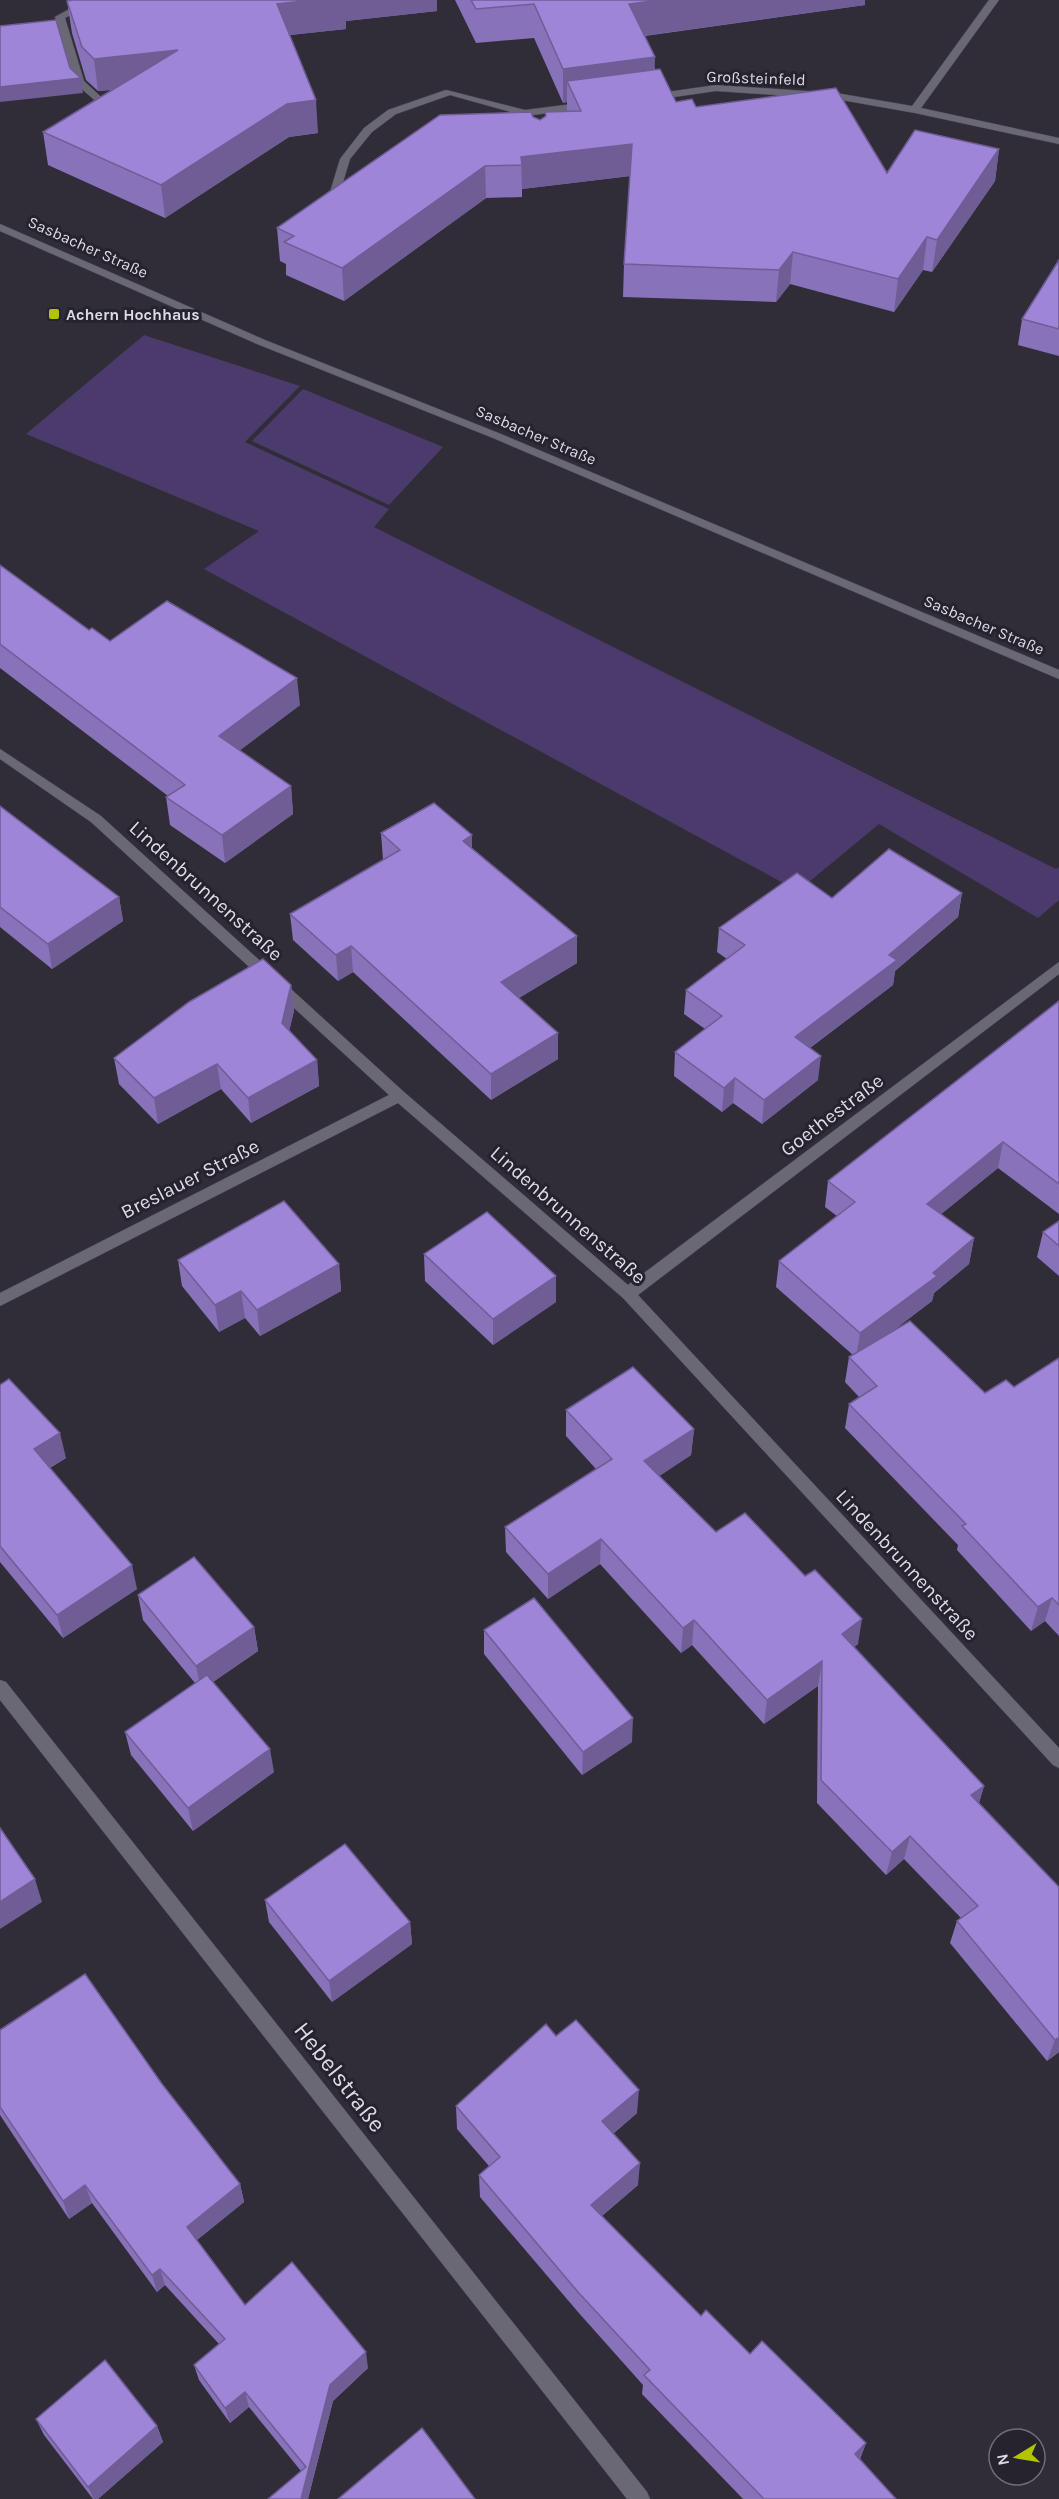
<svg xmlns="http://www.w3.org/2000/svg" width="1059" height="2499" font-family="Karla,sans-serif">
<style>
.green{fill:#4b3b6d}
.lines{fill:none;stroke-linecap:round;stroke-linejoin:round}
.minor-casing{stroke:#4b4952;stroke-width:1}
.minor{fill:#6b6875;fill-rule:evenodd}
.wall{fill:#8872b9}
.shaded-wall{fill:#6f5d96}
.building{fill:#9e85d7;stroke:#6f5d96;stroke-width:1.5}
.poi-dot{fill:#b1c500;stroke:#26232e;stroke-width:2}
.labels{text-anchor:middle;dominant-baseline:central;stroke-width:6;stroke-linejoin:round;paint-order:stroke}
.far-street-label{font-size:16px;fill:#dddce3;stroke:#26232e}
.far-poi-label{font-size:16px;font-weight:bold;fill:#dddce3;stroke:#26232e;text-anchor:start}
.street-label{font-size:20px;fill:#dddce3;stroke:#26232e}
.near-street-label{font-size:24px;fill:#dddce3;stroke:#26232e}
</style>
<rect width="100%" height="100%" fill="#302d38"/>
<!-- green -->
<g class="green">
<polygon points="144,335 300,386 245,442 389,509 374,527 1056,869 1059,867 1059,900 1038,918 879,824 798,891 204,569 259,531 26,434"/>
<polygon points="303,389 443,447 389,505 252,441"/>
</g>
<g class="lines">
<defs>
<g id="minor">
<polygon points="86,0 99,0 65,18 84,81 114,109 114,113 110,114 74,82 55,17"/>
<polygon points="989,0 999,0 921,108 1059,138 1059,144 915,113 836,99 716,91 653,100 648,97 653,94 716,85 836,93 912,106"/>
<polygon points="446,90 525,110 588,102 593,105 588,108 525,116 450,95 396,114 372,132 350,159 340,192 331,194 330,192 340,159 364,128 388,110"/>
<polygon points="0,224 265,340 501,434 1059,670 1059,679 493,438 257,344 0,231"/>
<polygon points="0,749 101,816 404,1092 628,1285 1059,962 1059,974 638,1295 1059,1748 1059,1768 1053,1765 623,1298 398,1103 0,1306 0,1293 389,1095 91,822 0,759"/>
<polygon points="0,1680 6,1682 647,2492 650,2499 627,2499 0,1700"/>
</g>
</defs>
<!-- minor casing -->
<use href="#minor" class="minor-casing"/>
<!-- minor -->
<use href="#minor" class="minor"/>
</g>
<!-- wall -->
<g class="wall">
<polygon points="73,0 437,0 437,11 346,21 346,29 290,35 318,133 289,137 165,218 48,165 43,132 112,90 98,91 86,80 72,33 67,1"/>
<polygon points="455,0 865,0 865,5 645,36 655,69 676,102 696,107 887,173 999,149 995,181 932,272 923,270 894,312 790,284 776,302 623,297 624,264 630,176 522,189 522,197 486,198 344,301 286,275 286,264 280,261 277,228 533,117 540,120 545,116 545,112 567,111 567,102 563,103 534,38 476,43"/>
<polygon points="1059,260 1059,356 1018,345 1022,319"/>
<polygon points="0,565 89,630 110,641 300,705 240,750 291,786 293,814 225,863 170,825 166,797 168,796 0,668"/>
<polygon points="0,806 119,897 123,921 52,969 0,927"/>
<polygon points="381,833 472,848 577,936 577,963 519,998 558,1033 558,1059 491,1100 353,972 338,981 293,940 290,914 383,860"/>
<polygon points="962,893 958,917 895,971 893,985 810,1048 818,1080 762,1124 733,1103 722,1112 674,1076 675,1052 705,1029 684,1014 686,990 727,959 717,952 719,928 832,898"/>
<polygon points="291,985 294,1011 289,1031 317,1060 319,1086 251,1123 221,1089 158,1124 119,1084 114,1058"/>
<polygon points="1059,1001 1059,1214 998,1168 941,1214 974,1238 969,1264 934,1293 932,1301 890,1333 985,1393 1014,1387 1059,1358 1059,1636 1045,1621 1031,1631 957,1550 958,1545 845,1428 849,1404 859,1397 845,1382 849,1357 853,1355 776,1287 779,1261 837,1216 825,1207 828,1181"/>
<polygon points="1059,1221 1059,1276 1037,1257 1043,1232"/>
<polygon points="424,1254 556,1276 556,1302 493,1345 425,1281"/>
<polygon points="178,1260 339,1264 341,1291 260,1336 245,1318 219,1332 182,1286"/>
<polygon points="0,1385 66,1458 50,1468 137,1589 63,1638 0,1562"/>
<polygon points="566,1410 694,1429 691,1455 659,1476 716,1532 858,1644 854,1647 984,1786 979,1803 1059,1887 1059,2052 1047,2061 950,1943 957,1921 961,1918 904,1859 886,1875 817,1803 818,1686 764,1724 692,1645 681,1653 600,1564 548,1599 506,1552 505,1527 596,1469 566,1436"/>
<polygon points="138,1595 254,1627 258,1651 213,1682 274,1772 193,1831 131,1755 125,1732 195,1683 143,1620"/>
<polygon points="484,1630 632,1742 582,1775 484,1654"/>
<polygon points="265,1900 410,1922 412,1944 332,2002 269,1922"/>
<polygon points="0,2030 162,2084 240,2184 244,2202 197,2240 245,2305 368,2368 333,2401 308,2499 268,2499 301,2471 249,2407 230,2423 199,2380 194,2365 219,2344 165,2285 157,2292 92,2203 69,2219 0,2115"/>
<polygon points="556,2036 637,2113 613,2134 638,2185 602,2216 701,2316 866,2443 860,2459 896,2499 743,2499 642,2394 643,2385 578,2312 480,2197 479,2175 489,2166 457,2129 456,2106"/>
<polygon points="36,2419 157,2426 163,2442 98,2499 93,2499 44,2435"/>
</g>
<!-- shaded-wall -->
<g class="shaded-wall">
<polygon points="312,0 437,0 437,11 346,21 346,29 280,36 277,4"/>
<polygon points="659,0 865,0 865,5 628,38 629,4"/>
<polygon points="178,50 181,82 98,91 94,59"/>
<polygon points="655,57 654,91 567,81 567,102 563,103 563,69"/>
<polygon points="81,78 83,93 0,102 0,87"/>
<polygon points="316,100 318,133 289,137 165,218 161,185 287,104"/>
<polygon points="632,144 631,176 522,189 521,157"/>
<polygon points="999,149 995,181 932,272 937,240"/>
<polygon points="485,166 486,198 344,301 342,268"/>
<polygon points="927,237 923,270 894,312 898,279"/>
<polygon points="793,252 790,284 776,302 779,270"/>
<polygon points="297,678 300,705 222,764 219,736"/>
<polygon points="291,786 293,814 225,863 222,835"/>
<polygon points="472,835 472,862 463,841"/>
<polygon points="962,893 958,917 895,971 893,985 792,1061 795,1037 889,955"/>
<polygon points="119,897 123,921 52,969 48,944"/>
<polygon points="577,936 577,963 502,1008 501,982"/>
<polygon points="351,946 353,972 338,981 336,955"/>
<polygon points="291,985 294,1011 285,1049 282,1023"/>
<polygon points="558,1033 558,1059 491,1100 491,1074"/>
<polygon points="821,1056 818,1080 762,1124 764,1100"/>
<polygon points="317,1060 319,1086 251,1123 248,1098"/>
<polygon points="217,1064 221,1089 158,1124 154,1098"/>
<polygon points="735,1078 733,1103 722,1112 724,1088"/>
<polygon points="1003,1142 998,1168 923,1229 927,1204"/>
<polygon points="974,1238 969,1264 934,1293 932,1301 856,1358 860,1333"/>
<polygon points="339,1264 341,1291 260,1336 257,1310"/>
<polygon points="556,1276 556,1302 493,1345 493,1319"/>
<polygon points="241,1291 245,1318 219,1332 215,1305"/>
<polygon points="694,1429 691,1455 643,1487 644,1461"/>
<polygon points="60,1433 66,1458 40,1474 34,1449"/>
<polygon points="601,1539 600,1564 548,1599 548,1574"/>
<polygon points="132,1565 137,1589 63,1638 57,1615"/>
<polygon points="1052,1598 1045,1621 1031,1631 1038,1607"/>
<polygon points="862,1619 858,1644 838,1658 842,1634"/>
<polygon points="694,1620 692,1645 681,1653 683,1628"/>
<polygon points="254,1627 258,1651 201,1690 196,1666"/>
<polygon points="822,1661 818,1686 764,1724 767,1700"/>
<polygon points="633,1718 632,1742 582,1775 583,1752"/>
<polygon points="270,1749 274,1772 193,1831 188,1808"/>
<polygon points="984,1786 977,1809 971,1795"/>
<polygon points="910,1836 904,1859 886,1875 892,1852"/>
<polygon points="35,1879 42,1902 0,1929 0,1902"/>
<polygon points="410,1922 412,1944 332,2002 329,1981"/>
<polygon points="1059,2037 1059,2052 1047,2061 1055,2040"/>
<polygon points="639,2090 637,2113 601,2144 602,2121"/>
<polygon points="640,2163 638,2185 590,2226 591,2205"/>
<polygon points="240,2184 244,2202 192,2244 187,2227"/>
<polygon points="85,2185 92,2203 69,2219 63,2201"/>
<polygon points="160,2269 165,2285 157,2292 152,2275"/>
<polygon points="366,2352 368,2368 333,2401 308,2499 301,2499 330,2385"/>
<polygon points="245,2392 249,2407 230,2423 225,2408"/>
<polygon points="157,2426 163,2442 98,2499 94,2499 88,2487"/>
<polygon points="866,2443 859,2462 855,2454"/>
</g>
<!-- building -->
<g class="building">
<polygon points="73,0 312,0 277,4 316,100 287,104 161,185 43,132 178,50 94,59 82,47 67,1"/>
<polygon points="471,0 659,0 629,4 655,57 563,69 534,4 476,9"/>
<polygon points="56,20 70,68 81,78 0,87 0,26"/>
<polygon points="660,69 676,102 692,99 696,107 836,88 887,173 915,130 999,149 937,240 927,237 898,279 793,252 779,270 624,264 632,144 521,157 522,165 485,166 342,268 284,242 294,236 277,228 440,115 531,112 533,117 540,120 546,116 545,112 581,111 567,81"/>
<polygon points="1059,260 1059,329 1022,319"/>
<polygon points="0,565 89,630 92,628 110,641 167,601 297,678 219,736 291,786 222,835 166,797 185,785 0,644"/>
<polygon points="434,803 472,835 463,841 577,936 501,982 558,1033 491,1074 351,946 336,955 290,914 400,850 381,833"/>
<polygon points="0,806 119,897 48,944 0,907"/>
<polygon points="889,849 962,893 889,955 897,960 795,1037 821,1056 764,1100 735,1078 724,1088 675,1052 722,1016 686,990 745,945 719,928 797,873 832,898"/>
<polygon points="263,959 291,985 282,1023 317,1060 248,1098 217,1064 154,1098 114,1058 189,1002"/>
<polygon points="1059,1001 1059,1184 1003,1142 927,1204 974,1238 933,1273 937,1276 860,1333 779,1261 855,1202 828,1181"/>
<polygon points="284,1201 339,1264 257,1310 241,1291 215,1305 178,1260"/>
<polygon points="487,1212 556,1276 493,1319 424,1254"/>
<polygon points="1059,1221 1059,1246 1043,1232"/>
<polygon points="910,1321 985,1393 1006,1380 1014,1387 1059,1358 1059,1605 1052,1598 1038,1607 962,1526 966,1524 849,1404 877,1386 849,1357"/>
<polygon points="633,1367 694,1429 644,1461 716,1532 745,1513 805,1576 815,1570 862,1619 842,1634 984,1786 971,1795 1059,1887 1059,2037 1055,2040 957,1921 978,1906 910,1836 892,1852 821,1780 822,1661 767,1700 694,1620 683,1628 601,1539 548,1574 505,1527 612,1459 566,1410"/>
<polygon points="9,1379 60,1433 34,1449 132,1565 57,1615 0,1546 0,1385"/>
<polygon points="194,1557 254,1627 196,1666 138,1595"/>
<polygon points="534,1598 633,1718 583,1752 484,1630"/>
<polygon points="207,1675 270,1749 188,1808 125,1732"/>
<polygon points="0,1828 35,1879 0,1902"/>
<polygon points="345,1844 410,1922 329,1981 265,1900"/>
<polygon points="85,1974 162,2084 240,2184 187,2227 245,2305 292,2262 366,2352 330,2385 301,2499 268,2499 306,2467 245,2392 225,2408 194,2365 225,2339 160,2269 152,2275 85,2185 63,2201 0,2107 0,2030"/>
<polygon points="576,2020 639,2090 602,2121 640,2163 591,2205 701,2316 706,2310 750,2354 762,2341 866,2443 855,2454 896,2499 764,2499 644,2375 650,2370 578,2292 479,2175 500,2157 456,2106 546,2024 556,2036"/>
<polygon points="105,2360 157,2426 88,2487 36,2419"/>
<polygon points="422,2428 475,2499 338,2499"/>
</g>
<!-- markers -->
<rect class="poi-dot" x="48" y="308" width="12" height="12" rx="3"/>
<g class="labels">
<!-- far-street labels -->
<g class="far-street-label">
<text transform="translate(756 78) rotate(2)">Großsteinfeld</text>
<text transform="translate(88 247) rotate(24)">Sasbacher Straße</text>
<text transform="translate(536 435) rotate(23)">Sasbacher Straße</text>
<text transform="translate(984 625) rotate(23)">Sasbacher Straße</text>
</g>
<!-- far-poi labels -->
<g class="far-poi-label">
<text x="66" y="314">Achern Hochhaus</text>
</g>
<!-- street labels -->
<g class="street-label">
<text transform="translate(206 891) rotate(42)">Lindenbrunnenstraße</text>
<text transform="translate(832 1115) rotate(-37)">Goethestraße</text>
<text transform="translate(190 1179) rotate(-27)">Breslauer Straße</text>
<text transform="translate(568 1215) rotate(41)">Lindenbrunnenstraße</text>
<text transform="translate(907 1565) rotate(47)">Lindenbrunnenstraße</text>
</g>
<!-- near-street labels -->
<g class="near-street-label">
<text transform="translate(340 2077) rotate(52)">Hebelstraße</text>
</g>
</g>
<!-- north arrow -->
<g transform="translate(1017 2457) rotate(259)"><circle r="28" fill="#26232e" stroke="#6f6d76" stroke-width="1.5"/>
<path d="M0-4.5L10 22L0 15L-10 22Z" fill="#b1c500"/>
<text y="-9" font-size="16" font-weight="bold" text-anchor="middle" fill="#dddce3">N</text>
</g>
</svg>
